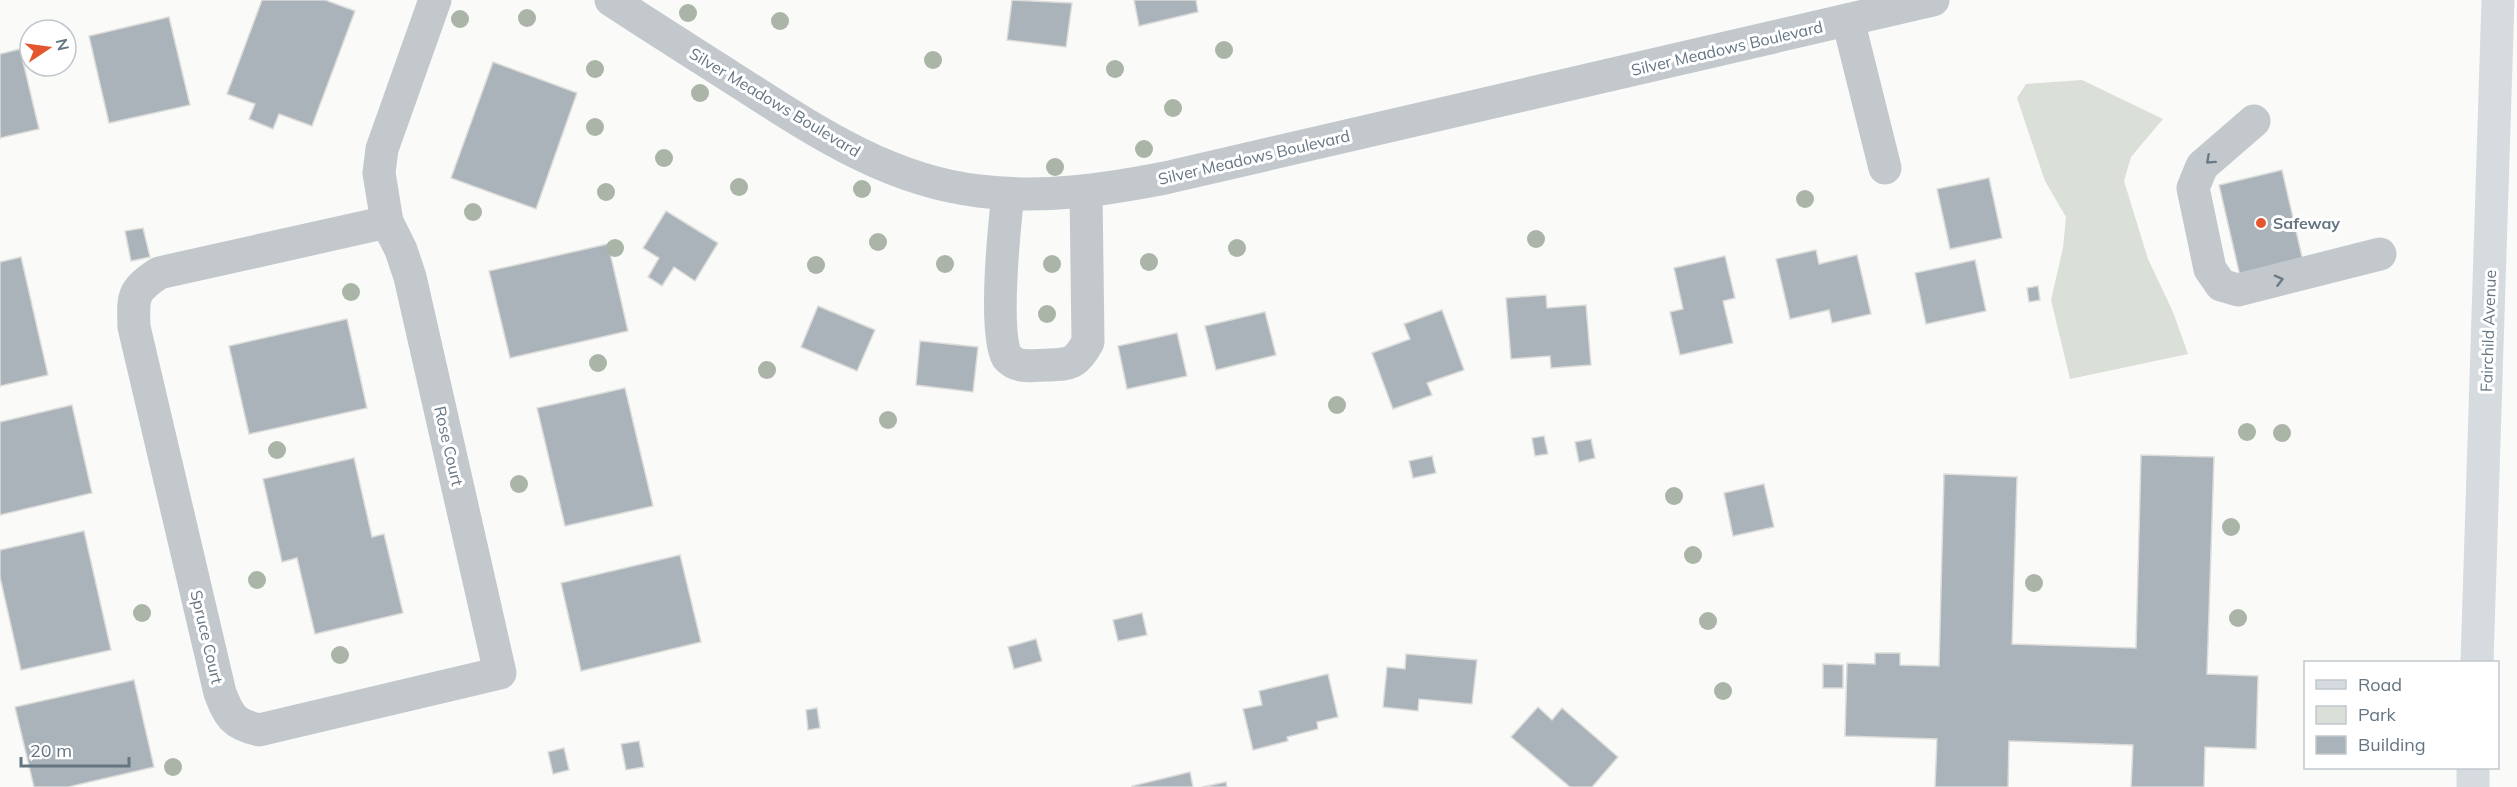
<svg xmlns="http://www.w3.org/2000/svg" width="2517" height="787" font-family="Mulish,sans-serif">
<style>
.green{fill:#dadfd7}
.building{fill:#aab3b9;stroke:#dcdcda;stroke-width:1.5}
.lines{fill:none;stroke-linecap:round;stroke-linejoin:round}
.minor{stroke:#c3c8cc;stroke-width:33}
.major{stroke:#d6dbdf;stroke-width:33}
.tree{fill:#aab4a7}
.oneway{stroke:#6a7a87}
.poi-dot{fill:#e4572e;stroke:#fff;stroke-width:2}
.labels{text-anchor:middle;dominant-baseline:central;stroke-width:6;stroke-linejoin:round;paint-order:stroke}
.street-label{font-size:16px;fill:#657683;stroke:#fff}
.poi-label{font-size:16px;font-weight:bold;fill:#657683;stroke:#fff;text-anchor:start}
</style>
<rect width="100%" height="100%" fill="#fafaf8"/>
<!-- green -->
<polygon class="green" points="2082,80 2163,119 2131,157 2124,181 2148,259 2173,312 2188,354 2070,379 2051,300 2063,248 2066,217 2045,181 2017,98 2026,84"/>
<!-- building -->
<g class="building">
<polygon points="262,0 325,0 355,11 312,126 279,114 273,129 249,119 255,104 227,94"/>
<polygon points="1012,0 1072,3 1066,47 1007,40"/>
<polygon points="1134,0 1196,0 1198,12 1139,26"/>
<polygon points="169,17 190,105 109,123 89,36"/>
<polygon points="20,49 39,129 0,138 0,54"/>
<polygon points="493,62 577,93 536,209 451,178"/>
<polygon points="2282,170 2303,261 2240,276 2219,185"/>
<polygon points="1989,178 2002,238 1950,249 1937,189"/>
<polygon points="666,211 718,243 695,281 674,267 662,286 648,277 659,258 643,248"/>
<polygon points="143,228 150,257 131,261 125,231"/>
<polygon points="608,244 628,331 510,358 489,271"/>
<polygon points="1816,250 1819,264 1857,255 1871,314 1832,323 1829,310 1790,319 1776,259"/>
<polygon points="1725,256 1735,298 1723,301 1733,343 1680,355 1670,312 1683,309 1674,268"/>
<polygon points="21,257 48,375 0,386 0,262"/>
<polygon points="1975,260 1986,311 1926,324 1915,273"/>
<polygon points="2038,286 2040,300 2029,302 2027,288"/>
<polygon points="1546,295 1547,308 1586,305 1591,365 1551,368 1550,356 1511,359 1506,298"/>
<polygon points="818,306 875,330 857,371 801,347"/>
<polygon points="1442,310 1464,370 1427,383 1432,395 1393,409 1372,353 1410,339 1404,324"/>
<polygon points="1265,312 1276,355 1216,370 1205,326"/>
<polygon points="347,319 367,408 249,434 229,346"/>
<polygon points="1177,333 1187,376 1127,389 1118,346"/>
<polygon points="920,341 978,347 973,392 916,385"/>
<polygon points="625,388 653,506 565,526 537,408"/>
<polygon points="72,405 92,493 0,515 0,422"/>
<polygon points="1544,436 1548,454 1535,456 1532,438"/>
<polygon points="1591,439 1595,458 1579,462 1575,442"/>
<polygon points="2141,455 2214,457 2207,674 2258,676 2256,749 2205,747 2204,787 2131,787 2133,745 2009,741 2008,787 1935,787 1937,739 1845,736 1847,663 1875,664 1875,653 1900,653 1900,665 1939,666 1944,474 2017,477 2012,644 2136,648"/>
<polygon points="1432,456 1436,473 1413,478 1409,461"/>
<polygon points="354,458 372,537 384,534 403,613 315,634 297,558 282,562 263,479"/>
<polygon points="1764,484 1774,527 1733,536 1724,493"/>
<polygon points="84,531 111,650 21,670 0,577 0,550"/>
<polygon points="680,555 701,642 581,671 561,583"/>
<polygon points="1142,613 1147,635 1118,641 1113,620"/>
<polygon points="1036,639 1042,661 1014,669 1008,647"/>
<polygon points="1406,654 1477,660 1472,704 1419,699 1418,711 1383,707 1387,667 1405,669"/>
<polygon points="1823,664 1843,665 1843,688 1823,688"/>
<polygon points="1328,674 1338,717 1317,722 1318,729 1287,737 1288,741 1253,750 1243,709 1262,705 1259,691"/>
<polygon points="134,680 154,767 68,787 34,787 15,707"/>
<polygon points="1538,707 1552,720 1562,708 1618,757 1592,787 1570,787 1511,737"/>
<polygon points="817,708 820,728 808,730 806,710"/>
<polygon points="639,741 644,767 626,770 621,744"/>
<polygon points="564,748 569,770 553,774 548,752"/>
<polygon points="1190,772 1193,787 1132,787 1132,786"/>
<polygon points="1226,782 1227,787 1202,787"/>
</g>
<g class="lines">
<!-- minor -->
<g class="minor">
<path d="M611 0C655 29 700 57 745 86 818 133 891 181 979 191 1042 199 1103 190 1165 178L1933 0"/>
<polyline points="1848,20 1885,168"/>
<polyline points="2254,121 2202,166 2193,188 2210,269 2221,285 2238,290 2380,254"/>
<path d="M1008 194C1005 221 992 341 1008 358 1018 369 1034 365 1048 365 1071 364 1076 364 1088 342L1086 191"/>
<path d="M387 222 401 250 410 277 500 673 259 730C233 724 229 716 220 693L134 327C133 296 132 291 159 273Z"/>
<polyline points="387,222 379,173 382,149 435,0"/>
</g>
<!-- major -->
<g class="major">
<polyline points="2477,662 2498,0"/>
<polyline points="2473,787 2473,768"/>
</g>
</g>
<!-- trees -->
<g class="tree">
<circle cx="688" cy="13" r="9"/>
<circle cx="527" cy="18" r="9"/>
<circle cx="460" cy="19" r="9"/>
<circle cx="780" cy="21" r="9"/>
<circle cx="1224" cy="50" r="9"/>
<circle cx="933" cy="60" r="9"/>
<circle cx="595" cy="69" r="9"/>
<circle cx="1115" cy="69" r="9"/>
<circle cx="700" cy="93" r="9"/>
<circle cx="1173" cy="108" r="9"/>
<circle cx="595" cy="127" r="9"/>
<circle cx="1144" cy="149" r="9"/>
<circle cx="664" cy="158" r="9"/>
<circle cx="1055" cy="167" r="9"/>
<circle cx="739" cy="187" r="9"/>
<circle cx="862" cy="189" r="9"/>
<circle cx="606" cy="192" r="9"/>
<circle cx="1805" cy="199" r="9"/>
<circle cx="473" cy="212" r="9"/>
<circle cx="1536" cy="239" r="9"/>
<circle cx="878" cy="242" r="9"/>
<circle cx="615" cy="248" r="9"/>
<circle cx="1237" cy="248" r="9"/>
<circle cx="1149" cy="262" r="9"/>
<circle cx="945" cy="264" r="9"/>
<circle cx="1052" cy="264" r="9"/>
<circle cx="816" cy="265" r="9"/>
<circle cx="351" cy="292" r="9"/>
<circle cx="1047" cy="314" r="9"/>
<circle cx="598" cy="363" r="9"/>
<circle cx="767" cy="370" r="9"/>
<circle cx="1337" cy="405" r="9"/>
<circle cx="888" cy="420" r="9"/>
<circle cx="2247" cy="432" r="9"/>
<circle cx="2282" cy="433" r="9"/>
<circle cx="277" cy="450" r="9"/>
<circle cx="519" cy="484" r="9"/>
<circle cx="1674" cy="496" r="9"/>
<circle cx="2231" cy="527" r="9"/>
<circle cx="1693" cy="555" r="9"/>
<circle cx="257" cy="580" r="9"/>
<circle cx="2034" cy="583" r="9"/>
<circle cx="142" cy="613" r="9"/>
<circle cx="2238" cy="618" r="9"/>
<circle cx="1708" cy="621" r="9"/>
<circle cx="340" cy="655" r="9"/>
<circle cx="1723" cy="691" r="9"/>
<circle cx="173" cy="767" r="9"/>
</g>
<!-- one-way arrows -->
<defs><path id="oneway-chevron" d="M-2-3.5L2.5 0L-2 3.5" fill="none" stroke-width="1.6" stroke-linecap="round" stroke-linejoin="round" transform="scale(1.5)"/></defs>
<g class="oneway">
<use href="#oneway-chevron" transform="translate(2210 160) rotate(138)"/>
<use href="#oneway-chevron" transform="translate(2279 280) rotate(-14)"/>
</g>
<!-- markers -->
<circle class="poi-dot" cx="2261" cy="223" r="6"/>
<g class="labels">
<!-- street labels -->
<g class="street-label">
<text transform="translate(1727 48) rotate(-13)">Silver Meadows Boulevard</text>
<text transform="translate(775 102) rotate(31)">Silver Meadows Boulevard</text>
<text transform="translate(1254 157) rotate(-13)">Silver Meadows Boulevard</text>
<text transform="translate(2488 331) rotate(-88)">Fairchild Avenue</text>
<text transform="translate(449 446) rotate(77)">Rose Court</text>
<text transform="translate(207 637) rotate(77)">Spruce Court</text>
</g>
<!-- poi labels -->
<g class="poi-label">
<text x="2273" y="223">Safeway</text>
</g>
</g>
<!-- legend -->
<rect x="2304" y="661" width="195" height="108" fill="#ffffff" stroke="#c1c8cd" stroke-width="1.5"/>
<rect x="2316" y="680" width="30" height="9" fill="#d6dbdf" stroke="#c1c8cd" stroke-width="1.5"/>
<text x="2358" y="691" font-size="18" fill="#657683">Road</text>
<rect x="2316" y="706" width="30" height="18" fill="#dadfd7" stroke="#c1c8cd" stroke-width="1.5"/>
<text x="2358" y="721" font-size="18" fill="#657683">Park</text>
<rect x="2316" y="736" width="30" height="18" fill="#aab3b9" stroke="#c1c8cd" stroke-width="1.5"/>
<text x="2358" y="751" font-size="18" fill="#657683">Building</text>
<!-- north arrow -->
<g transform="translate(48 48) rotate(77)"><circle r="28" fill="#ffffff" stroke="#c1c8cd" stroke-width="1.5"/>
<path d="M0-4.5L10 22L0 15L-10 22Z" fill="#e4572e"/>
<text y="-9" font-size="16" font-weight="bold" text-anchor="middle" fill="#657683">N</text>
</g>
<!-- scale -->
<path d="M21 757v9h108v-9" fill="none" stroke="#657683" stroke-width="3"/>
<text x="30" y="757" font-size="18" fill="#657683" stroke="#ffffff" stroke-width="4.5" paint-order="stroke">20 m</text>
</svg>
